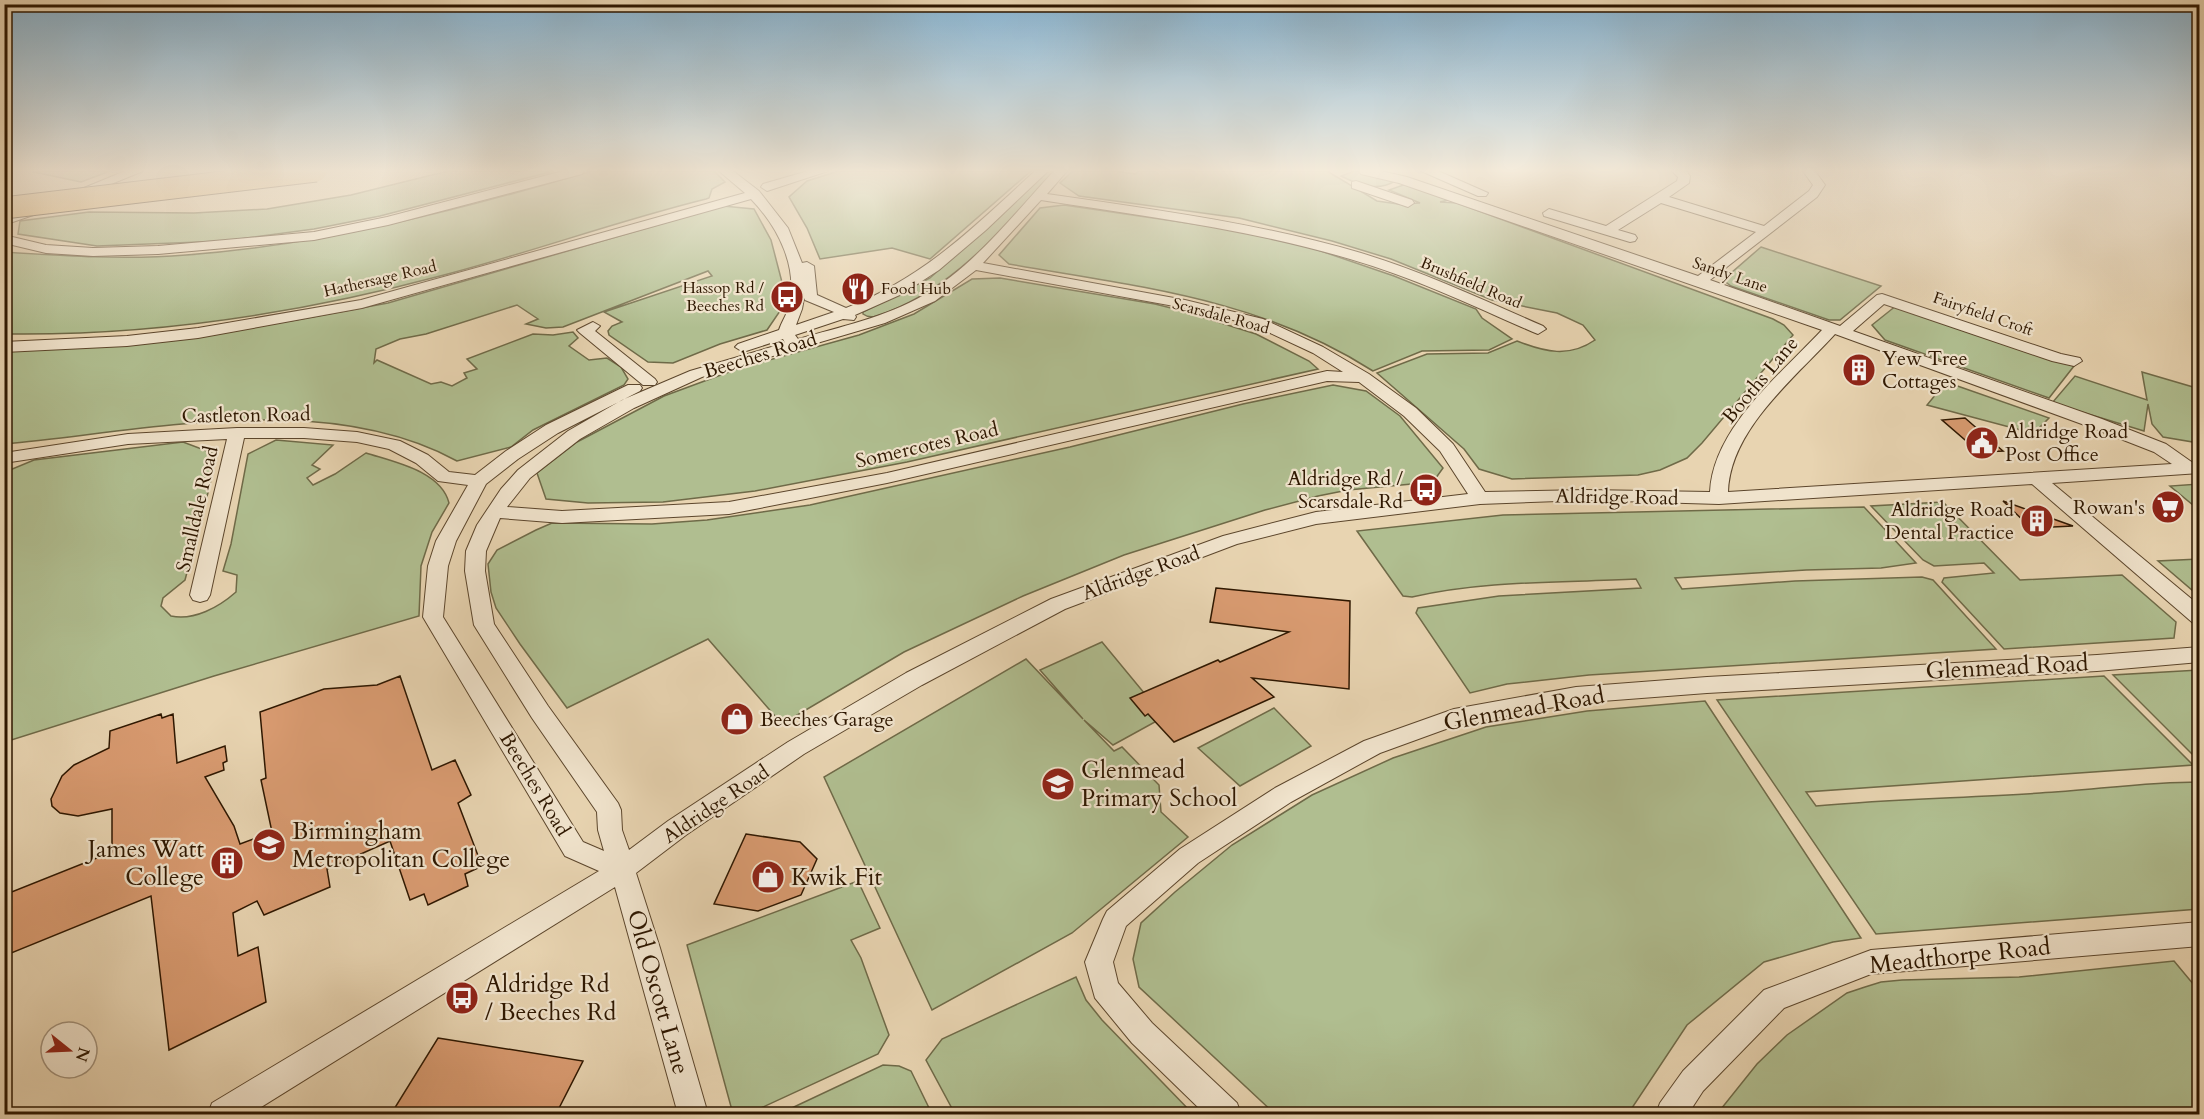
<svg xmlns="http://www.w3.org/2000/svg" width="2204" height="1119" font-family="Cardo,serif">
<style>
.green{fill:#b0be90;stroke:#6f6a48;stroke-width:1.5}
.building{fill:#d99b71;stroke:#2e1700;stroke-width:1.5}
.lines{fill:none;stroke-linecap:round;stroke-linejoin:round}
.minor-casing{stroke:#5c462c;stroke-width:2}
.minor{fill:#f0e3cc;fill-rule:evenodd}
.highway-bridge-casing{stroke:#2e1700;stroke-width:23;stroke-linecap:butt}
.highway-bridge{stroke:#e4ba78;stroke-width:21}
.labels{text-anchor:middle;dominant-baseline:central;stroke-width:4.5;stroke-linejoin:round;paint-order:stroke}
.far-street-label{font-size:16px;fill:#2e1700;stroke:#f0e3cc}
.far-poi-label{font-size:16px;fill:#2e1700;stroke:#f0e3cc;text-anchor:end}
.street-label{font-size:20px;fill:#2e1700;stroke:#f0e3cc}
.poi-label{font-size:20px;fill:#2e1700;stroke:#f0e3cc;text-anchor:start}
.near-street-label{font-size:24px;fill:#2e1700;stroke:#f0e3cc}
.near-poi-label{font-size:24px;fill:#2e1700;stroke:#f0e3cc;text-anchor:start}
</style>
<rect width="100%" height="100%" fill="#e8d4b1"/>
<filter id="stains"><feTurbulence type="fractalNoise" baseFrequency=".00333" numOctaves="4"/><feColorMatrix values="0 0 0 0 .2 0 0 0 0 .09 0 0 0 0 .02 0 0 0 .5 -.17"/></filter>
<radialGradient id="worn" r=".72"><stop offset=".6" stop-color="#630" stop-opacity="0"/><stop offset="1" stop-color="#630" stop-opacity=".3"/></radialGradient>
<!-- green -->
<g class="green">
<polygon points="37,171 110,171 81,182 34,172"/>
<polygon points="448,171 554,171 380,216 314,229 225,241 97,246 18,234 20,221 89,212 194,213 267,209 351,195"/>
<path d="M592 171H714L725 182 712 189 709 198 706 199C617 221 532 252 444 275 302 313 152 336 5 334L4 252C65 256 126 260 186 255 324 245 460 210 592 171Z"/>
<polygon points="839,171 1031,171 930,259 892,248 820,259 807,228 789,197 807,181"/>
<path d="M1049 171H1056C1006 225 958 284 888 312 880 315 871 320 863 314V312L930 278Z"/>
<path d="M1073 171H1115L1136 174 1138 171H1327L1377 201 1398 204 1420 203 1389 190 1406 184 1453 199 1440 202 1457 203 1773 319 1784 325 1793 335 1702 443 1687 458 1660 470 1638 475 1512 479 1479 469 1464 449 1377 373 1427 354 1488 353 1517 341C1545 352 1569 358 1595 340L1583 325 1557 313 1492 300 1391 259 1332 241 1239 218 1079 196 1060 183Z"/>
<path d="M1354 171H1359L1395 181C1377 192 1359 185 1341 176Z"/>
<path d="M1064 205 1228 229 1312 248 1394 276 1476 309 1482 318 1512 339 1489 350 1422 351 1373 371C1259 298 1139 287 1009 264L999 255 1040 208Z"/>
<path d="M723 206 754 209 771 240 783 286 780 311 767 330 720 344 673 363 648 362 609 335 608 331 612 326 622 322 604 312 712 276 708 271 563 327 546 328 526 324 538 319 517 305 426 334 400 339 376 349 374 363 377 360 431 384 441 382 452 386 467 378 464 373 477 369 467 359 533 334 553 335 573 332 578 338 569 346 589 360 607 358 621 367 628 379 624 385 533 430 511 447 457 461C325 389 147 431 5 444L4 350 290 321 388 303Z"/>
<polygon points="1761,247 1881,286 1840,320 1829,320 1731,286 1723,280"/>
<polygon points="1000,278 1155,304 1183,311 1256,334 1309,361 1318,369 907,462 755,491 663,502 588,503 546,499 537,473 577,442 664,396 737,369 859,335 893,322 914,314 972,279"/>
<polygon points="1897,305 2074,366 2049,398 1885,340 1872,325"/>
<polygon points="2142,372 2193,387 2199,393 2199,443 2163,437 2152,424 2148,404 2144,431 2052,403 2075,376 2147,400"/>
<polygon points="1946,382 2049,418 2036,431 2028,432 1927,405"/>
<polygon points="1333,385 1366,391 1400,416 1443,468 1433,482 1348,490 1318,496 1265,510 1124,555 1023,596 904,652 782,724 708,639 567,708 520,644 496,608 491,592 488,564 497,550 536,530 552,523 652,524 707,520 810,505 1070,447 1243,404"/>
<path d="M276 440 333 445 312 465 320 469 307 478 313 485 335 474 366 453C394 462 441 471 449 503L432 532 421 566 419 616 214 676 5 742V472L34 460 183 442 215 454 210 485 185 580 163 598 161 606 171 616C194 621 219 607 236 592L237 575 223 571 231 544 248 454Z"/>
<polygon points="2199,484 2199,510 2170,486"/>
<polygon points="1943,502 2020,580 2122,575 2176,622 2174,638 2004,649 1942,582 1944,578 1994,573 1984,563 1934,566 1923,560 1871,506"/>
<path d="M1864 507 1916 563 1881 568 1806 570 1675 578 1682 589 1795 581 1922 577 1933 580 1996 649 1589 675 1507 684 1470 693 1416 613 1418 608 1499 596 1641 588 1636 579C1562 583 1485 580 1412 597L1403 596 1357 531 1503 515Z"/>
<polygon points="2199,559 2199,596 2158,561"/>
<polygon points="1102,642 1164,717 1113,745 1084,720 1114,751 1122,747 1159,785 1161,812 1188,837 1072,933 932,1010 824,777 1026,659 1083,719 1040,670"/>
<polygon points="2199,670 2199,761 2113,675"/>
<path d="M2104 676 2193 765 1806 792 1816 806C1890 799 1965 798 2040 793 2093 790 2146 782 2199 782V909L1876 934 1717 700Z"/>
<polygon points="1705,701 1861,938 1833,942 1764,962 1687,1025 1628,1114 1275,1114 1139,987 1133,959 1141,923 1175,892 1232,845 1312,795 1393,758 1486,727 1587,711"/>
<polygon points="1274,708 1311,746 1240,786 1198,748"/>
<polygon points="858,881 880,928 851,940 861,958 889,1035 878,1054 748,1114 733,1114 687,945"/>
<polygon points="2174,961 2199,991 2199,1114 1717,1114 1757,1064 1787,1035 1847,993 1865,987 1881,982 1902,980 2019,977"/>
<polygon points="1076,977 1086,1000 1102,1020 1193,1114 955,1114 926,1060 942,1039"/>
<polygon points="883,1065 899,1066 911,1071 932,1114 779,1114"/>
</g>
<!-- building -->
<g class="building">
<polygon points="1965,418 1988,438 2003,451 1979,452 1942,420"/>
<polygon points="2003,501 2073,526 2031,528"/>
<polygon points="1216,588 1350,601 1349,689 1252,678 1274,697 1174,742 1148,714 1145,716 1130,698 1218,660 1220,662 1289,632 1210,622"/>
<polygon points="400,676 432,770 455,760 471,795 458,803 482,866 465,874 468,886 428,905 424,894 410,900 390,841 327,869 330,887 264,915 257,901 233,913 238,956 258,947 266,1002 169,1050 151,896 4,956 4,895 112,852 112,809 78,816 60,813 52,806 51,799 62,776 74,765 109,748 110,731 161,714 162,718 173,714 177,763 225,746 227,761 223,763 224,770 205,777 234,826 240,844 272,832 261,780 266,778 260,712 324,689 377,685"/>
<polygon points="746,834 800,842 817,859 801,895 758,911 714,904"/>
<polygon points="438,1038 583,1061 556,1114 391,1114"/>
</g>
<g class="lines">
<defs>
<g id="minor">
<polygon points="125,171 143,171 77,198 73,199 67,195"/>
<polygon points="563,171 584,171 582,174 388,225 314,240 158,254 93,256 46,253 4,243 4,235 46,245 93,248 158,246 314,232 387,217"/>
<path d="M719 171H733L759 191 788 228 802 263 807 262 814 266 817 295 846 308C924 278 975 226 1035 171H1048L986 230 939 270 902 294 855 315 856 317 854 320 843 319 795 335 798 339C840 327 886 317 924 295 973 267 1016 212 1054 171H1067L1047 194C1152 209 1258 223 1361 253 1424 272 1483 300 1543 326L1546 329 1538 334 1533 332C1473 306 1413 277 1350 259 1249 229 1144 216 1041 200L983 263 1185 300 1263 319 1323 347 1369 374 1416 408 1453 444 1485 492 1586 490 1710 492C1713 428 1781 374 1822 330L1399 183 1361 174 1359 171H1381L1407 177 1698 276 1756 232 1661 203 1618 230 1635 235 1637 238 1635 241 1630 242 1544 216 1543 213 1549 209 1606 226 1677 181 1678 177 1672 171H1686L1690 176 1689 183 1669 197 1764 226 1809 191 1813 185 1803 171H1815L1825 185 1817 197 1710 280 1840 326 1877 295 1882 294 2061 354 2080 358 2082 361 2074 366 2052 361 1884 304 1853 331 2102 419 2166 444 2193 463H2200V473L2052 483 2200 606V625L2193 623 2032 484 1719 504 1586 500 1480 504 1316 524 1237 544 1065 609 922 685 804 754 686 835 636 873 660 948 708 1114H678L615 887 250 1114H208L212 1103 599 871 565 856 423 617 428 566 436 541 468 485 438 481 416 463 389 449 357 442 304 438H244L210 595 207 600 200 602 193 600 190 595 227 439 128 444 4 463V453L128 434 237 428H304L357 432 400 441 428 455 449 472 475 475 506 451 546 425 628 385H640L642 388 640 391 558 433 518 459 486 484 456 541 448 566 443 617 583 842 604 851 598 830 597 812 532 718 474 625 465 571 466 551 477 525 501 489 518 470 568 431 622 400 690 371 785 343 783 339 743 352 735 347 738 344 779 330C781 323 786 316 788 309 800 269 778 227 751 199L362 308 198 338 127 346 4 352V342L127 336 198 328 361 300 745 193ZM976 270 1185 308 1253 325 1313 353 1343 372 1327 371 887 473 729 502 562 511 507 507 530 478 580 439 634 408 702 377 885 323 935 301ZM804 298 805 300 834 312 796 325 802 309ZM1835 334 2090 427 2154 452 2172 464 1728 492C1730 429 1795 378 1835 334ZM1327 381 1359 382 1404 416 1440 451 1468 494 1316 512 1223 536 1051 599 906 673 788 742 668 821 629 850 622 830 621 810 618 803 548 706 494 624 485 571 486 551 500 518 562 523 729 514 887 483Z"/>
<polygon points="808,171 828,171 767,191 761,187 763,184"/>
<polygon points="1421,171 1438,171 1488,193 1486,196 1478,196"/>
<polygon points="1356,181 1412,200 1414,203 1408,207 1352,188 1352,182"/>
<polygon points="37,205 42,206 43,209 42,212 4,225 4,216"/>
<polygon points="593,322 600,326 595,331 655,379 657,382 655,385 643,385 580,333 577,330"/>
<polygon points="2200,647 2200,662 2097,671 1707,693 1576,703 1457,725 1380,753 1291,802 1198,863 1126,926 1113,962 1118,983 1152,1023 1237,1103 1241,1114 1205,1114 1132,1043 1095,998 1085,962 1103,919 1107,911 1180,849 1275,788 1364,741 1454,709 1576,687 1707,677 2097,655"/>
<polygon points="2200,922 2200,946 1871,974 1784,1008 1703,1091 1688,1114 1656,1114 1660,1103 1683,1071 1764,990 1871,950"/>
</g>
</defs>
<!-- minor casing -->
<use href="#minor" class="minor-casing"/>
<!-- minor -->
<use href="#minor" class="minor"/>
<defs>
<polyline id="highway-bridge" points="4,208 316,171"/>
</defs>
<!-- highway-bridge casing -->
<use href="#highway-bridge" class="highway-bridge-casing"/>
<!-- highway-bridge -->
<use href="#highway-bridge" class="highway-bridge"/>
</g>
<!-- sky -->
<linearGradient id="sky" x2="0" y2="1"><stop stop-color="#88b5d3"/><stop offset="0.52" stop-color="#f5ecdc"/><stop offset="1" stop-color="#f5ecdc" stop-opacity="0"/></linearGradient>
<rect width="2204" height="328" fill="url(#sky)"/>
<!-- icons -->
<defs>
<symbol id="restaurant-disc" viewBox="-11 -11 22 22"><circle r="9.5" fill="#8f2418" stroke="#f0e3cc"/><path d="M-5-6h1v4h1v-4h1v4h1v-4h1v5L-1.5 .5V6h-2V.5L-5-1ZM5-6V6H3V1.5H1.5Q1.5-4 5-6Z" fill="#fff"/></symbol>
<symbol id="bus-disc" viewBox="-11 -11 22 22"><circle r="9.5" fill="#8f2418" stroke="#f0e3cc"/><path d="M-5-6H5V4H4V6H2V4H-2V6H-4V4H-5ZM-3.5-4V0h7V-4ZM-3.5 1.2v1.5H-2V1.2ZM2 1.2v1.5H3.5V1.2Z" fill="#fff"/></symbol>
<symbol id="building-disc" viewBox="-11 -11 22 22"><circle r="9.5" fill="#8f2418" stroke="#f0e3cc"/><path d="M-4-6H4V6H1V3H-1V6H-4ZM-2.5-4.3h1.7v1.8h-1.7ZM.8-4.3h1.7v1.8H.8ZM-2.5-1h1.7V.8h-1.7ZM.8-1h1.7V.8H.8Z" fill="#fff"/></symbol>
<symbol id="civic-disc" viewBox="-11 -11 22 22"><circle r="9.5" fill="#8f2418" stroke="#f0e3cc"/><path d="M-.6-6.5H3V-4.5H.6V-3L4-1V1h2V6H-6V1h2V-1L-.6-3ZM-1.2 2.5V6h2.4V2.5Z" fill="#fff"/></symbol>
<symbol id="supermarket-disc" viewBox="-11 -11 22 22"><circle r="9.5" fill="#8f2418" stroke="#f0e3cc"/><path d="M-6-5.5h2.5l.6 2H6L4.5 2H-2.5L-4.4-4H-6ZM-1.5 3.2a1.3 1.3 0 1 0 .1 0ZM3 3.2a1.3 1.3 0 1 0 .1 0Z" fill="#fff"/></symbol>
<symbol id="shop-disc" viewBox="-11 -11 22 22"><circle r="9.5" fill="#8f2418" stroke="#f0e3cc"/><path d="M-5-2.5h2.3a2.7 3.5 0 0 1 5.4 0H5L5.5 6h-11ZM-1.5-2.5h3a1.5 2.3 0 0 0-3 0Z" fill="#fff"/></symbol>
<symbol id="school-disc" viewBox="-11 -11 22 22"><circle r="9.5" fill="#8f2418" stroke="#f0e3cc"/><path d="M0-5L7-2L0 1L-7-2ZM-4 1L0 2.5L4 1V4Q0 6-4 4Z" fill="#fff"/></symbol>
<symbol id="university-disc" viewBox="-11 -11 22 22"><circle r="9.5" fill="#8f2418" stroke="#f0e3cc"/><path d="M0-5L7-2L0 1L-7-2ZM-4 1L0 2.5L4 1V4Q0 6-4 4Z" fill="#fff"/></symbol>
</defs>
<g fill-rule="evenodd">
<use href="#restaurant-disc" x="839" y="270" width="38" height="38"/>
<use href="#bus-disc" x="768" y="278" width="38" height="38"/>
<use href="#building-disc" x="1840" y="351" width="38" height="38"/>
<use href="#civic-disc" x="1963" y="424" width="38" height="38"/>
<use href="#bus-disc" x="1407" y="471" width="38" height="38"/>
<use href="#supermarket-disc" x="2149" y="488" width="38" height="38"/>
<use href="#building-disc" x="2018" y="502" width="38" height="38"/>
<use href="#shop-disc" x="718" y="700" width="38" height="38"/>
<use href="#school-disc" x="1039" y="765" width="38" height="38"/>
<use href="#university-disc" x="250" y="826" width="38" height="38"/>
<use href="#building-disc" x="208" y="844" width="38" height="38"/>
<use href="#shop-disc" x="749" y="858" width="38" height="38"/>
<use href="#bus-disc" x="443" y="979" width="38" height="38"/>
</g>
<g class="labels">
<!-- far-street labels -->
<g class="far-street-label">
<text transform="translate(1730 275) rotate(19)">Sandy Lane</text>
<text transform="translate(380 279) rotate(-13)">Hathersage Road</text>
<text transform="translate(1471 283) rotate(23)">Brushfield Road</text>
<text transform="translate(1983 314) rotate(19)">Fairyfield Croft</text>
<text transform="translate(1221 316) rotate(15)">Scarsdale Road</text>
</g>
<!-- far-poi labels -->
<g class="far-poi-label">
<text x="764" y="288">Hassop Rd /<tspan x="764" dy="18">Beeches Rd</tspan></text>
<text x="881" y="289" text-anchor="start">Food Hub</text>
</g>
<!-- street labels -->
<g class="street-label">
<text transform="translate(760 355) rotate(-17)">Beeches Road</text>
<text transform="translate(1760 380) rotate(-50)">Booths Lane</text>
<text transform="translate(246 415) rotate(-1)">Castleton Road</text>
<text transform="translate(927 445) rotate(-13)">Somercotes Road</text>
<text transform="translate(1617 497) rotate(1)">Aldridge Road</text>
<text transform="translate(197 509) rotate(-77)">Smalldale Road</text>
<text transform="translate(1141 573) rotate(-20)">Aldridge Road</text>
<text transform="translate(535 784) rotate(59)">Beeches Road</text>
<text transform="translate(716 804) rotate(-34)">Aldridge Road</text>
</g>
<!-- poi labels -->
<g class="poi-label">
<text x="1882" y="358">Yew Tree<tspan x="1882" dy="23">Cottages</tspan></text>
<text x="2005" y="431">Aldridge Road<tspan x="2005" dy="23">Post Office</tspan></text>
<text x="1403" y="478" text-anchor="end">Aldridge Rd /<tspan x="1403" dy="23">Scarsdale Rd</tspan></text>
<text x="2145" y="507" text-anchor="end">Rowan's</text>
<text x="2014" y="509" text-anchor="end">Aldridge Road<tspan x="2014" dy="23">Dental Practice</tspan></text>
<text x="760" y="719">Beeches Garage</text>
</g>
<!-- near-street labels -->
<g class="near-street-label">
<text transform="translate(2007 667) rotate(-3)">Glenmead Road</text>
<text transform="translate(1524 709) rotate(-10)">Glenmead Road</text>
<text transform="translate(1960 956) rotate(-6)">Meadthorpe Road</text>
<text transform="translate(658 992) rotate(74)">Old Oscott Lane</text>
</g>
<!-- near-poi labels -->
<g class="near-poi-label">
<text x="1081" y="770">Glenmead<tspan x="1081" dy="28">Primary School</tspan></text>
<text x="292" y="831">Birmingham<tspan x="292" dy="28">Metropolitan College</tspan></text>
<text x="204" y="849" text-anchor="end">James Watt<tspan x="204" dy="28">College</tspan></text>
<text x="791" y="877">Kwik Fit</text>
<text x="485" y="984">Aldridge Rd<tspan x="485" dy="28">/ Beeches Rd</tspan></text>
</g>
</g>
<!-- margin -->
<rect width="2204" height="1119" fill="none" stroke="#e8d4b1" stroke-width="24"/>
<rect x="6" y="6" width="2192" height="1107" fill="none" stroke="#2e1700" stroke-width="3"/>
<rect x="12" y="12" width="2180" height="1095" fill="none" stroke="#2e1700" stroke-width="1.5"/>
<!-- north arrow -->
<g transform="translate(69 1050) rotate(108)"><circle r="28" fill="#f0e3cc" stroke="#a2917a" stroke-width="1.5"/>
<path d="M0-4.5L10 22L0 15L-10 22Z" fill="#8f2418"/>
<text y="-9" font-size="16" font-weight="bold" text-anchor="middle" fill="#2e1700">N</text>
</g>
<rect width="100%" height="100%" filter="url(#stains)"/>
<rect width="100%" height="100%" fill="url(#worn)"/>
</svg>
